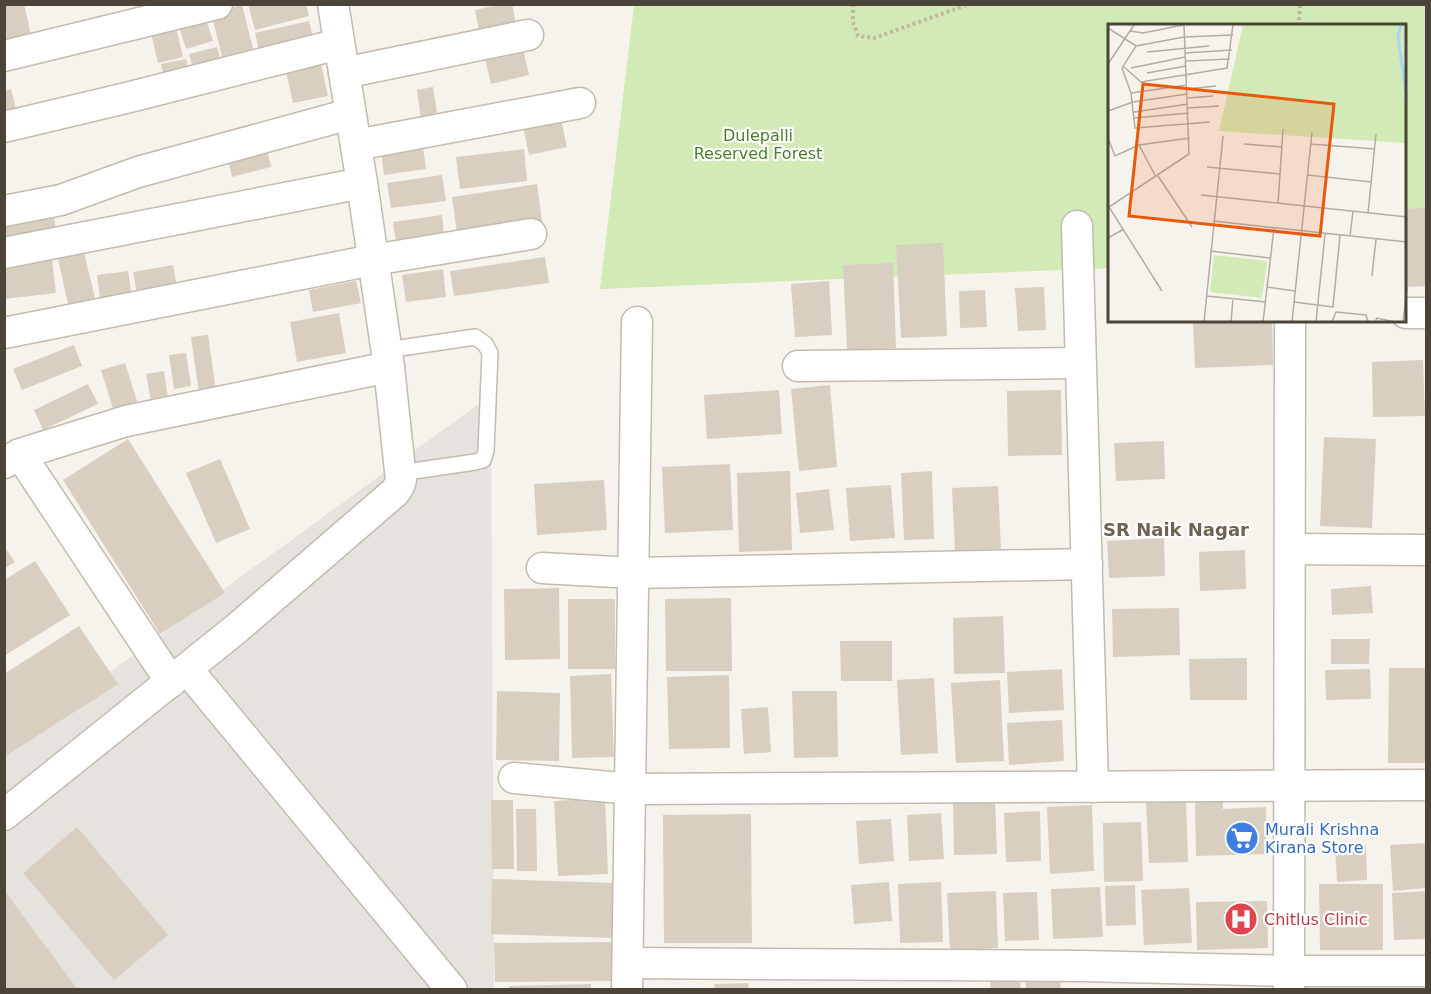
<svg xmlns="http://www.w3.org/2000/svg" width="1431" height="994" font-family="'DejaVu Sans',sans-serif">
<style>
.industrial{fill:#e6e2dd}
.green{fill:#d2eab5}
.building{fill:#d8cfc1}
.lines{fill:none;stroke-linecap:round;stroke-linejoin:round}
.service-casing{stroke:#c2bbae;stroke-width:18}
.minor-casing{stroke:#c2bbae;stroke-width:33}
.path{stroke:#c4b79f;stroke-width:4;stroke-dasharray:3 3;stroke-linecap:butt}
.service{stroke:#fff;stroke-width:15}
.minor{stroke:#fff;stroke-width:30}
.labels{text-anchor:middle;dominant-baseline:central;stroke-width:4.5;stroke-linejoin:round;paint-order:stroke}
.park-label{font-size:16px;fill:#4a7f2a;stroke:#fff}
.shop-label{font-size:16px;fill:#366cbe;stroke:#fff;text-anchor:start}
.health-label{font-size:16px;fill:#be3a42;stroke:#fff;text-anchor:start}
.neighbourhood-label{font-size:18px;font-weight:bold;fill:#6e6250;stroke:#fff}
.inset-river{fill:none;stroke:#a9d4f2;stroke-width:3}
.inset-road{fill:none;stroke:#b2ada4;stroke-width:1.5}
.view{fill:#e8590c;fill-opacity:0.15;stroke:#e8590c;stroke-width:3}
.inset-edge{fill:none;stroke:#4b4439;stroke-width:3}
</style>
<rect width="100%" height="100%" fill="#f6f3ec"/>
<!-- industrial -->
<polygon class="industrial" points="491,395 494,989 5,989 4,749"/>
<!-- green -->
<polygon class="green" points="634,5 1426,5 1426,255 1406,256 1406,26 1110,26 1110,268 600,289"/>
<!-- building -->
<g class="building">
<polygon points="4,4 24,4 31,35 4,41"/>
<polygon points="248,4 306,4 309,16 255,30"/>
<polygon points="502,4 512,4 518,34 481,41 475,10"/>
<polygon points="242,5 256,60 225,68 211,13"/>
<polygon points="205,15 213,41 186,49 178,23"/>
<polygon points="309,21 315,47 261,59 255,33"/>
<polygon points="176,27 183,57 158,63 151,33"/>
<polygon points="522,45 529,75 491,84 484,54"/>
<polygon points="217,47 224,72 196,79 189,54"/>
<polygon points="319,55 328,96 293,103 284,63"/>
<polygon points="186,59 191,80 166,86 161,64"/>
<polygon points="433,87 439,125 422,127 417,90"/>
<polygon points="11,89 17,114 4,117 4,91"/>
<polygon points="560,115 567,147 529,155 522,122"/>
<polygon points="422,138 426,169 384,175 380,144"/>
<polygon points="265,141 271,167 232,177 226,150"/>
<polygon points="524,149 527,181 460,189 456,157"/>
<polygon points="442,175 446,201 391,208 387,183"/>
<polygon points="537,184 543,228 458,240 452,197"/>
<polygon points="1426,208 1426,286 1406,287 1406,209"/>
<polygon points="53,209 57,239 4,245 4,215"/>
<polygon points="442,215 444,235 396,242 393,222"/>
<polygon points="943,243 947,336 901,338 896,245"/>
<polygon points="84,253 97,306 70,312 58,259"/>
<polygon points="545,257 549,283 454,296 450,271"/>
<polygon points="52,260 56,293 4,299 4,265"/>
<polygon points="893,263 896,348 847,351 843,265"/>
<polygon points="173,265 179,298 139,304 133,272"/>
<polygon points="443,269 446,297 406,302 402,275"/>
<polygon points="128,271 133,302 101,306 97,275"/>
<polygon points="356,281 361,303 313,312 309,290"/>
<polygon points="829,281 832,335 795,337 791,284"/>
<polygon points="1044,287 1046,330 1018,331 1015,288"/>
<polygon points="985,290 987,327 960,328 959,291"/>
<polygon points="339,313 346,353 297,362 290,322"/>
<polygon points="1193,321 1272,321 1273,365 1195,368"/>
<polygon points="208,335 217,398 200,400 191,337"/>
<polygon points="74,345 82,366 22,390 13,369"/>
<polygon points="186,353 191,386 174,389 169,355"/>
<polygon points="1423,360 1425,416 1373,417 1372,362"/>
<polygon points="125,363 139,407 115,415 101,370"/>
<polygon points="164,371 168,399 151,401 146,374"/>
<polygon points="88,384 98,404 43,430 34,410"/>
<polygon points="830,385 837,467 799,471 791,389"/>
<polygon points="779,390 782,434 707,439 704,395"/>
<polygon points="1061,390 1062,455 1008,456 1007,391"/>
<polygon points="1324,437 1376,439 1372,528 1320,526"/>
<polygon points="128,439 225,593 160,634 63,480"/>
<polygon points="1164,441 1165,479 1116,481 1114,443"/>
<polygon points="220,459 250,529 216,543 186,473"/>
<polygon points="730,464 733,530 665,533 662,467"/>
<polygon points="790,471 792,550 739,552 737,473"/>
<polygon points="932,471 934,539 904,540 901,473"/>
<polygon points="604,480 607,530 537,535 534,484"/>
<polygon points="891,485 895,538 850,541 846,488"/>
<polygon points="998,486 1001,549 955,551 952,488"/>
<polygon points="829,489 834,530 800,533 796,493"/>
<polygon points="1164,538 1165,576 1109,578 1107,541"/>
<polygon points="4,546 15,562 4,569"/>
<polygon points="1245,550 1246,589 1200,591 1199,552"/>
<polygon points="35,561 70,615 4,656 4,580"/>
<polygon points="1371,586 1373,613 1332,615 1331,589"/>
<polygon points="559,588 560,659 505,660 504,589"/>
<polygon points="731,598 732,671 666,671 665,599"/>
<rect x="568" y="599" width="47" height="70"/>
<polygon points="1179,608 1180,655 1113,657 1112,609"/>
<polygon points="1003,616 1005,673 954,674 953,618"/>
<polygon points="79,626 118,684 4,757 4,674"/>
<polygon points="1331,639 1370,639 1369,664 1331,664"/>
<polygon points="840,641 892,641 892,681 841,681"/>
<polygon points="1247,658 1247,700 1190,700 1189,659"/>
<polygon points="1389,668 1426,668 1426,763 1388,763"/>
<polygon points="1062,669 1064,710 1009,713 1007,672"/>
<polygon points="1370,669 1371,699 1326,700 1325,670"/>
<polygon points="611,674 614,757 572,758 570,676"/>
<polygon points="729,675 730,748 669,749 667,677"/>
<polygon points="934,678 938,753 901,755 897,680"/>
<polygon points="1000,680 1004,761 956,763 951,683"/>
<polygon points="497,691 560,693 559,761 496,760"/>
<polygon points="792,691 837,691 838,757 794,758"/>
<polygon points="768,707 771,752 744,754 741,709"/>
<polygon points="1062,720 1064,761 1009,765 1007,723"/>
<polygon points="605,798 608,874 558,876 554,801"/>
<polygon points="995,798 997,854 954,855 953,799"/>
<polygon points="491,800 513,800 514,869 492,869"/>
<polygon points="1223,801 1223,809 1266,807 1267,854 1196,856 1195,802"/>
<polygon points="1186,802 1188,862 1149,863 1146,803"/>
<polygon points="1092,805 1094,871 1050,874 1047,807"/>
<polygon points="516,809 536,809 537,871 517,871"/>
<polygon points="1040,811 1041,861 1006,862 1004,813"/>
<polygon points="941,813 944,859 909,861 907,815"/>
<polygon points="751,814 752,943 664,943 663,815"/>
<polygon points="891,819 894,861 859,864 856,821"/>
<polygon points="1141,822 1143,881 1104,882 1103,823"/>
<polygon points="77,827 168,935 114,980 23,873"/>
<polygon points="1426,843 1426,888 1393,891 1390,845"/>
<polygon points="1366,845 1367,880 1337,882 1335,846"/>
<polygon points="492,879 614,883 612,938 491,934"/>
<polygon points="889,882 892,921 854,924 851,885"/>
<polygon points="941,882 943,942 900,943 898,884"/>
<polygon points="1319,884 1383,884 1383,950 1320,950"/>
<polygon points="1135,885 1136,925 1106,926 1105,886"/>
<polygon points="1100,887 1103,937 1053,939 1051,889"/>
<polygon points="1189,888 1192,943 1144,945 1141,890"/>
<polygon points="4,890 78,990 4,990"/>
<polygon points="996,891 998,948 950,951 947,893"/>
<polygon points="1426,891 1426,939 1394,940 1392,893"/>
<polygon points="1037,892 1039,940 1005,941 1003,893"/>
<polygon points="1267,901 1268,948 1197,950 1196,902"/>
<polygon points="613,942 613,981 495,982 494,943"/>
<polygon points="1060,973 1061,990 1026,990 1025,975"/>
<polygon points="1020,977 1021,990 991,990 990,980"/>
<polygon points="748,983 749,990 715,990 714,984"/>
<polygon points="591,984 591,990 509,990 509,986"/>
</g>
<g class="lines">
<defs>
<polyline id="service" points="387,350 475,337 485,344 490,353 486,451 483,460 475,462 400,473"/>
<g id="minor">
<polyline points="4,56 217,4"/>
<polyline points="344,73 528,35"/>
<polyline points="4,127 126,98 339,44"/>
<polyline points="356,145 580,103"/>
<polyline points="4,211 61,200 138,172 350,114"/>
<polyline points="1077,226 1093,787"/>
<polyline points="4,253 362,183"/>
<polyline points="1406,313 1426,313"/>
<polyline points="4,333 373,260 531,234"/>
<polyline points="798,366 1080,363"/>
<polyline points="20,454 171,682"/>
<polyline points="4,463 20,454 126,421 389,367"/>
<polyline points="1290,549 1426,550"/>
<polyline points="542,568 634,573 1087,564"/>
<polyline points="187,669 452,990"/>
<polyline points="514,778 631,789 1426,785"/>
<polyline points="4,815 236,629 395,492 399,486 401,480 389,367 362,183 333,4"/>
<polyline points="628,963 1082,966 1289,971 1426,971"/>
<polyline points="627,990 637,322"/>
<polyline points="1289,990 1290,321"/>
</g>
</defs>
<!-- service casing -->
<use href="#service" class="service-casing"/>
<!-- minor casing -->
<use href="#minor" class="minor-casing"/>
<!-- path -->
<g class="path">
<polyline points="853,4 853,22 858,36 874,38 969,4"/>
<polyline points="1299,26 1300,4"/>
</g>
<!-- service -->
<use href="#service" class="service"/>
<!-- minor -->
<use href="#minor" class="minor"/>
</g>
<!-- icons -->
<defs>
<symbol id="supermarket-disc" viewBox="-11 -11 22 22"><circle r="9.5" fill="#3f7fe0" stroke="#fff"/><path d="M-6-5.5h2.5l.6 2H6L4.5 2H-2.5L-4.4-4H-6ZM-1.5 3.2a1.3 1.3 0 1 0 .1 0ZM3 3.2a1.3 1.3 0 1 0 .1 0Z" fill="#fff"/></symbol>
<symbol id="hospital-disc" viewBox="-11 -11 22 22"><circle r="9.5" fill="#e0444e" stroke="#fff"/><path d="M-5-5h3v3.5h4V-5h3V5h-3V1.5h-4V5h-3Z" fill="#fff"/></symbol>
</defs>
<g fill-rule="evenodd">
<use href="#supermarket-disc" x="1223" y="819" width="38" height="38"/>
<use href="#hospital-disc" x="1222" y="900" width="38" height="38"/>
</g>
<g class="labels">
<!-- park labels -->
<g class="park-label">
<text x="758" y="135">Dulepalli<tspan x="758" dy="18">Reserved Forest</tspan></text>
</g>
<!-- shop labels -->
<g class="shop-label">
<text x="1265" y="829">Murali Krishna<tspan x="1265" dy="18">Kirana Store</tspan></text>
</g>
<!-- health labels -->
<g class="health-label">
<text x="1264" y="919">Chitlus Clinic</text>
</g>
<!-- neighbourhood labels -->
<g class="neighbourhood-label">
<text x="1176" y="529">SR Naik Nagar</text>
</g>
</g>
<!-- overview -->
<g transform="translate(1108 24)">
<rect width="298" height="298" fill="#f6f3ec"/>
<path d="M135 1H298V119L111 107ZM106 231 159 237 154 274 102 268Z" fill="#d2eab5"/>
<path class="inset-river" d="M293 1 290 13 299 75"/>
<path class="inset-road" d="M0 4 28 22M22 7 35 9 75 1M39 28 101 22M77 29 124 26M78 37 122 35M0 40 26 1M15 42 33 58 119 44 125 1M23 44 77 33M39 49 78 42M79 65 108 62M23 69 79 61M80 74 105 72M80 84 111 82M0 87 25 78 79 70M26 88 80 80M26 94 81 89M102 98 27 104 23 69 14 44 28 22 76 13 125 11M0 114 7 132 31 121 82 114M136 120 174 123M203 120 267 125M31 121 48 153M99 143 172 150M199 151 263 158M50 152 84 203M93 171 299 193M170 180 175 105M260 189 268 110M105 197 299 218M242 212 245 187M0 214 16 205M102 227 162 234M264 252 268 215M159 263 187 267M54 267 1 183 81 130 76 1M99 272 158 278M186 278 225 283 232 211M96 298 115 112M123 298 125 274M155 298 166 204M184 298 204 108M208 298 217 210M224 298 228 288 258 291 260 298M267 298 269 294 287 298M295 298 299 264"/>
<path class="view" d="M35 60 226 80 212 212 21 192Z"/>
<rect width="298" height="298" class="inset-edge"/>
</g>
<!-- border -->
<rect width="1431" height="994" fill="none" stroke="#4b4439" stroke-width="12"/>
</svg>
